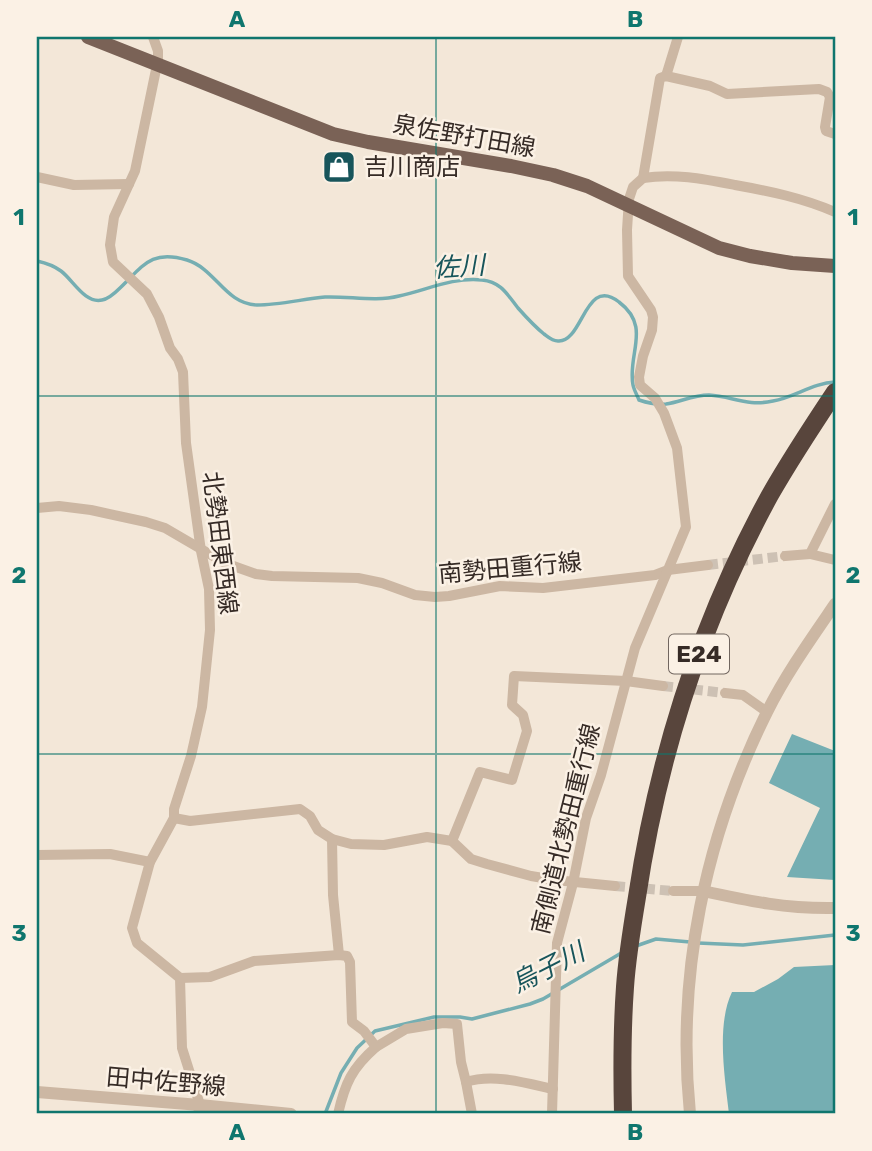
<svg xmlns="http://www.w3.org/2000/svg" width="872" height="1151" font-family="Rubik,'Noto Sans JP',sans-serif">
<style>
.water{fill:#75aeb2}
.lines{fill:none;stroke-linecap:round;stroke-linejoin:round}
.stream{stroke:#75aeb2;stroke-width:3.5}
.minor-tunnel{stroke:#cdc1b4;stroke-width:10;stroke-dasharray:10 5;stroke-linecap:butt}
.minor{stroke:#ccb7a3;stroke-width:10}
.tertiary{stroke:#ccb7a3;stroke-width:12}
.primary{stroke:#7a6256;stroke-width:14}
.motorway{stroke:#58453c;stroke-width:18}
.grid{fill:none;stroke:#0f766e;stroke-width:2;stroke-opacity:0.55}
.labels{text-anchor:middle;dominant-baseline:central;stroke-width:5;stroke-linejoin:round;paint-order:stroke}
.shield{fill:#fbf1e5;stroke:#71665f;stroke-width:2}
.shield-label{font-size:23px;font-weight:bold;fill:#362b26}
.street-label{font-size:24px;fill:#362b26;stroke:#fbf1e5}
.poi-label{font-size:24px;fill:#362b26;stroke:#fbf1e5;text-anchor:start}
.water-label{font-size:26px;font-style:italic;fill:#18555b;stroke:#fbf1e5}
.neatline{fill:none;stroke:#0f766e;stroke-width:2.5}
.grid-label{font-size:23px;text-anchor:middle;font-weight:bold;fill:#0f766e}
</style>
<rect width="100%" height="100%" fill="#f3e7d8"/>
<!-- water -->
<g class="water">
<polygon points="792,734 835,751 835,880 787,877 820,808 769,783"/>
<path d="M835 965V1114H729C725 1079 716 1025 732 992H754L778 979 794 967Z"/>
</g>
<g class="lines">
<!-- stream -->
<g class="stream">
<path d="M37 261C46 263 53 265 61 271 73 280 85 304 102 300 109 299 115 293 120 288 143 266 151 249 187 260 216 269 225 304 257 305 279 305 303 299 325 297 350 296 375 302 399 296 427 290 452 277 482 280 501 282 507 294 518 308 526 317 534 326 544 334 548 337 552 341 558 341 583 343 585 275 619 302 652 327 627 354 633 385 634 390 637 395 639 400 648 403 657 405 666 404 680 402 693 395 709 395 732 396 747 407 773 401 795 397 813 383 835 382"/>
<polyline points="698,943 743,945 835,935"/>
<polyline points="636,946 656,939 690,942"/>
<polyline points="325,1114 341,1073 357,1048 375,1031 434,1017 460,1017 472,1019 530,1004 543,999 623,952"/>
</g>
<!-- minor-tunnel -->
<g class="minor-tunnel">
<polyline points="708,565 785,556"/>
<polyline points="663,686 725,693"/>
<polyline points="615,886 673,891"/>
</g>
<!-- minor -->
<g class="minor">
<polyline points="153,37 158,51 158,60 135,171 114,217 110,245 113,262 147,294 159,317 170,348 178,359 183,372 186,443 201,551 209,589 210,630 202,707 191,756 174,809 174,818 150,862 132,928 137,943 180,978 182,1048 200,1105 198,1114"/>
<polyline points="666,76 678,37"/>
<polyline points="37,177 74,185 129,184"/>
<path d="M643 178C674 173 704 179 735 185 769 191 803 198 835 212"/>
<polyline points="37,508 59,506 91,510 146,522 165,528 225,563 256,574 272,576 358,578 382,583 415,595 435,597 449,596 500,586 543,588 655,575 668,570 708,565"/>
<polyline points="810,554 835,560"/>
<polyline points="785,556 810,554 835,504"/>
<polyline points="725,693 743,695 767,712"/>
<polyline points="174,818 190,821 300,809 310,816 318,830 332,839 351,844 384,845 427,837 452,841 471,859 487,864 531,876 555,880 615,886"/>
<polyline points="332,839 333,895 339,955"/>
<polyline points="452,841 480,772 512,780 527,731 523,715 512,705 514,676 626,681 663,686"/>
<polyline points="37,855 110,854 150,862"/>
<polyline points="673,891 703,891"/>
<path d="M180 978 210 977 254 961 339 955 347 956 350 962 352 1022 364 1031 376 1047 406 1029 443 1023 457 1024 461 1062 466 1082C493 1073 526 1083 553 1089"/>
<polyline points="466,1082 472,1114"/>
<path d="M338 1114C345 1083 352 1068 376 1047"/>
<polyline points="552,1114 557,943 573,883 586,818 601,775 635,648 686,527 677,448 664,413 655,398 640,385 639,377 643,356 652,330 653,317 651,310 628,276 627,230 629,199 633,187 643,178 660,78 666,76 710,86 727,94 819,89 827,92 830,97 825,127 826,131 835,134"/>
</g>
<!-- tertiary -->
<g class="tertiary">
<path d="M703 891C749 901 787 909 835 908"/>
<polyline points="37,1092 200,1105 291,1114"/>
<path d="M690 1114C676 975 705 837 767 712 786 674 811 639 835 604"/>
</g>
<!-- primary -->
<polyline class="primary" points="88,37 333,134 368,142 511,166 553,175 587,186 719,248 750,256 792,263 835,266"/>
<!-- motorway -->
<path class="motorway" d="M623 1114C622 1072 622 1029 625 987 627 957 632 927 637 897 658 757 702 619 770 495 790 460 813 425 835 392"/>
</g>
<!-- grid -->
<path class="grid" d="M436 37V1114M37 396H835M37 754H835"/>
<!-- icons -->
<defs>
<symbol id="shop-square" viewBox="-11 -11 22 22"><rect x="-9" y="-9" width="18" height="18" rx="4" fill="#18555b" stroke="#fbf1e5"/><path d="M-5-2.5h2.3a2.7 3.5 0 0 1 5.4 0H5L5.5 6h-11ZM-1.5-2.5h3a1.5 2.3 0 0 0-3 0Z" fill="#fff"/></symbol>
</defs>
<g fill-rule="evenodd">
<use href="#shop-square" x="320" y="148" width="38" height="38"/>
</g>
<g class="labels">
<!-- shield labels -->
<rect class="shield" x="669" y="634.5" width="60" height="39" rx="5"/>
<g class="shield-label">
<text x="699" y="654">E24</text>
</g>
<!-- street labels -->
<g class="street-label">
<text transform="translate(464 136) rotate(10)">泉佐野打田線</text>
<text transform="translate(220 543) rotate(83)">北勢田東西線</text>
<text transform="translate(510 568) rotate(-5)">南勢田重行線</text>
<text transform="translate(566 829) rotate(-76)">南側道北勢田重行線</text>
<text transform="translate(166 1082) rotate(5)">田中佐野線</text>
</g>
<!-- poi labels -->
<g class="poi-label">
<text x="364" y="167">吉川商店</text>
</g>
<!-- water labels -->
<g class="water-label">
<text transform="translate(459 267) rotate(-4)">佐川</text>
<text transform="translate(548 968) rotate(-27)">烏子川</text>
</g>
</g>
<!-- border -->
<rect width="872" height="1151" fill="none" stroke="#fbf1e5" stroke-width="77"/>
<rect x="38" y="38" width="796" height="1074" class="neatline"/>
<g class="grid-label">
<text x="237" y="27">A</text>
<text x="635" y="27">B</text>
<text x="19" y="225">1</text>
<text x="853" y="225">1</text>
<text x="19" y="583">2</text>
<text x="853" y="583">2</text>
<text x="19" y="941">3</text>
<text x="853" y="941">3</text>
<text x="237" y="1140">A</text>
<text x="635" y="1140">B</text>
</g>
</svg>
